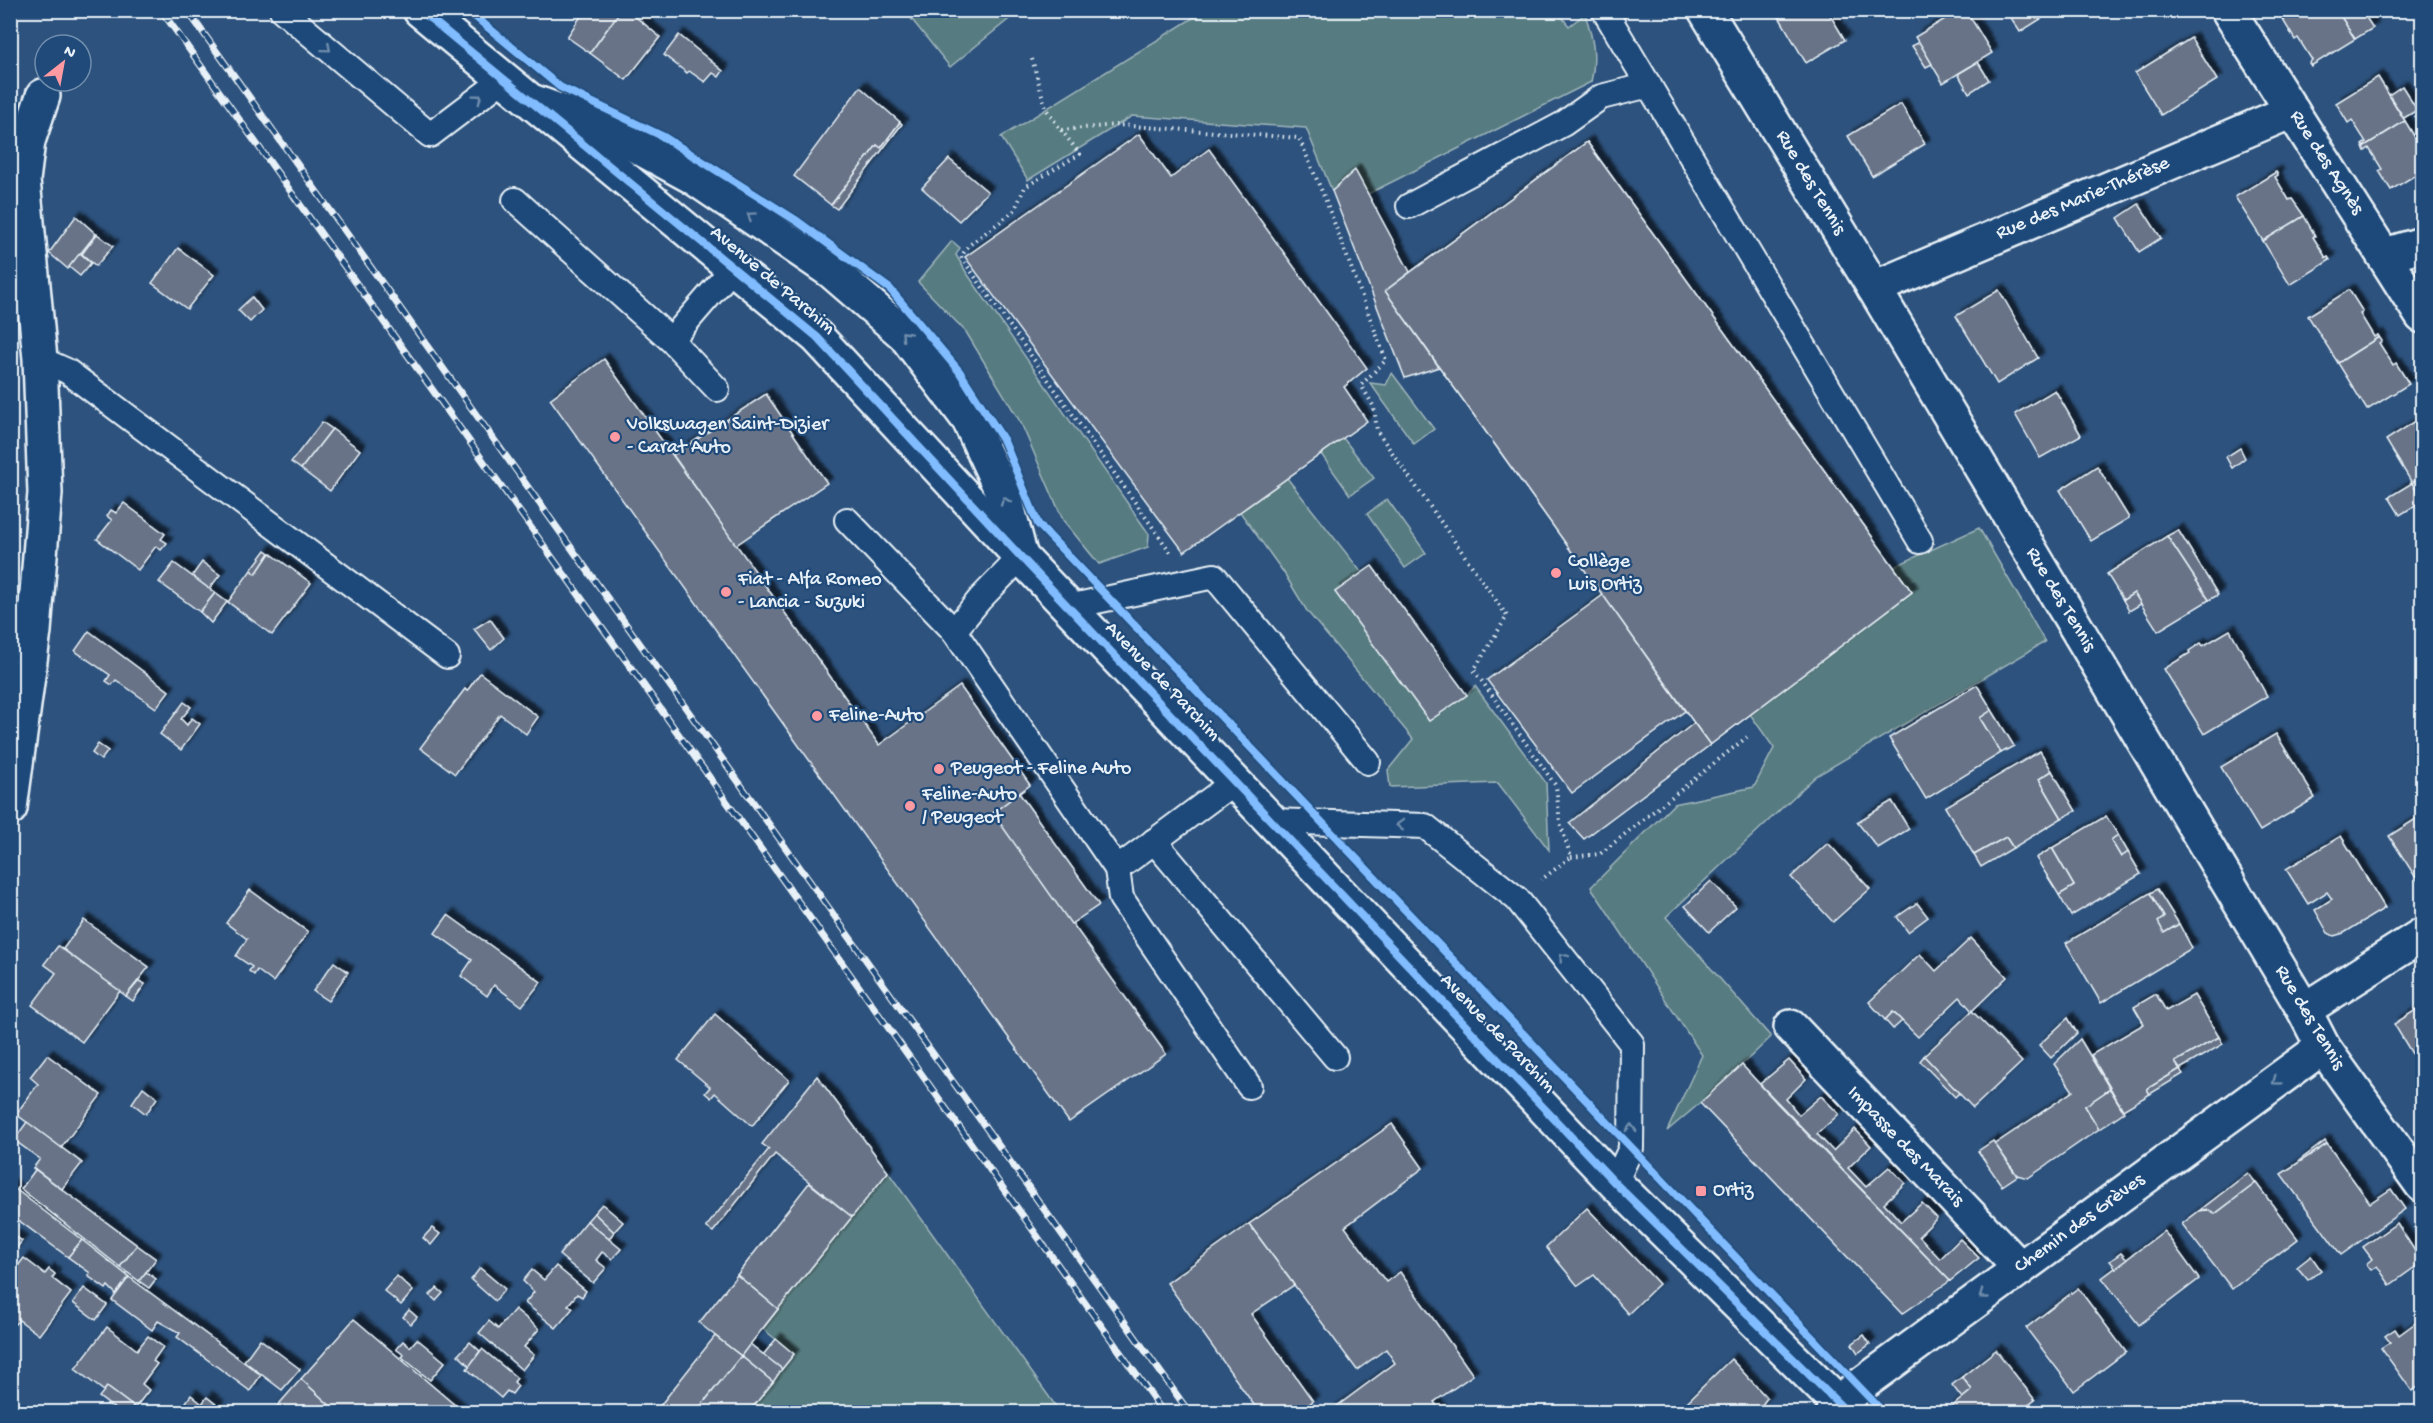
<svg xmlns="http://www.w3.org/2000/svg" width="2433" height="1423" font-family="'Gochi Hand',sans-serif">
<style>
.green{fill:#577c81;stroke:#a0b6bc;stroke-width:1.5}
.building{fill:#677387;stroke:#e8f1f8;stroke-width:1.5;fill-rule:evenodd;filter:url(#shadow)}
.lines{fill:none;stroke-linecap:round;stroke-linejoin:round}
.service-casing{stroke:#e8f1f8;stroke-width:28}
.minor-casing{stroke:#e8f1f8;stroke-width:38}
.tertiary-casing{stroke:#e8f1f8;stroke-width:38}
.path{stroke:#e8f1f8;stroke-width:4;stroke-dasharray:1.5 4.5;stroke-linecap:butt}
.service{stroke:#1f4a7a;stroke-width:24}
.minor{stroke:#1f4a7a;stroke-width:33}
.tertiary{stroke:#1f4a7a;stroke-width:33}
.rail-casing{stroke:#e8f1f8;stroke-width:7}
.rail{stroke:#1f4a7a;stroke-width:4.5;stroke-dasharray:14;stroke-linecap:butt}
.cycleway-casing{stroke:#1f4a7a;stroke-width:11}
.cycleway{stroke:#80bcff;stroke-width:8}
.oneway{stroke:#6f8dac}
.poi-dot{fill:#ff9aa2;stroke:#1f4a7a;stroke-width:2}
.labels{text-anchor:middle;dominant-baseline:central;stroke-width:4.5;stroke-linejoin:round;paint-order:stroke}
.street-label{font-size:20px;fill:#e8f1f8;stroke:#1f4a7a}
.poi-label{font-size:20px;fill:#e8f1f8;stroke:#1f4a7a;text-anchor:start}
</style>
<defs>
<filter id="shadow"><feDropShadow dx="5.5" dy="-5.5" stdDeviation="1.5" flood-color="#0009"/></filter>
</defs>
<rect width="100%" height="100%" fill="#2d527d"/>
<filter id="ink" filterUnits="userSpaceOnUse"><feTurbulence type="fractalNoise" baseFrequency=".0167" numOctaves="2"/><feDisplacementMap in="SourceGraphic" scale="12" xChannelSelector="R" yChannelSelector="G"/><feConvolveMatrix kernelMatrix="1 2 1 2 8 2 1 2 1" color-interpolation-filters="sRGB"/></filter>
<g filter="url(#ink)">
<!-- green -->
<g class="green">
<polygon points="905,11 1019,11 950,67"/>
<path d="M1204 11H1557L1569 26 1585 14C1593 37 1597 58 1591 82L1368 194 1332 191 1306 128 1132 116 1028 180 1001 137Z"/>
<polygon points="952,241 960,248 956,255 966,272 1149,534 1148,547 1099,564 1063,520 1021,423 966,332 918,282"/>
<polygon points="1392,373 1434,429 1414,444 1370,383 1386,385"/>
<polygon points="1343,438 1374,478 1350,495 1321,454"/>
<polygon points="1287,478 1362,573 1335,592 1429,721 1467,695 1475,686 1546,783 1549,850 1498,783 1390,787 1388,770 1413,739 1307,611 1284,573 1240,512"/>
<polygon points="1387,499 1426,553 1405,568 1367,514"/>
<polygon points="1979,528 2045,642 1816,776 1666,917 1771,1037 1719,1087 1667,1131 1702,1055 1591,887 1674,804 1754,787 1774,748 1750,714 1893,567"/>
<polygon points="888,1172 1060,1412 748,1412 794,1354 763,1329"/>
</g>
<!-- building -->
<g class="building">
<polygon points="585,10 621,10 590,53 567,37"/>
<polygon points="621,10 640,10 636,17 660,37 626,80 590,53"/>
<polygon points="1775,10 1827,10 1845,40 1806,63"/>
<polygon points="1960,10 1966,10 1992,53 1943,83 1915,37"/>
<polygon points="2006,10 2055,10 2020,32"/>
<polygon points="2277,10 2298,10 2283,20"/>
<polygon points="2298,10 2337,10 2355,39 2311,66 2309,63 2312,60 2298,38 2295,40 2283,20"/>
<polygon points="2337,10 2361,10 2373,28 2355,39"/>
<polygon points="679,35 723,71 719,77 713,73 705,82 689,71 687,73 664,55"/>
<polygon points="2191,38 2217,80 2161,115 2135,73"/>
<polygon points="1919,42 1932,64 1926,67 1912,46"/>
<polygon points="1978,62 1989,80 1969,93 1958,74"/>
<polygon points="2378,77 2405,121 2363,147 2362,145 2366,142 2352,120 2348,123 2336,103"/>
<polygon points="2402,86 2417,110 2404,118 2389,95"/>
<polygon points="860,87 900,122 881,148 877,145 831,205 794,176"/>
<polygon points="1901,104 1925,144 1872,176 1848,136"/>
<polygon points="2405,121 2422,149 2422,171 2391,190 2379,171 2382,169 2369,148 2365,151 2363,147"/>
<polygon points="900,122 902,124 837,209 831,205 877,145 881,148"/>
<polygon points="2422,130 2422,149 2414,135"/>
<polygon points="1139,134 1171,178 1209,149 1367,368 1344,387 1367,421 1184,552 965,257"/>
<path d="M1587 142 1912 592 1710 745 1385 291ZM1582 239 1619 290 1543 345 1515 306 1494 319 1486 307ZM1675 368 1710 416 1613 484 1579 437ZM1763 490 1799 538 1724 595 1695 555 1674 568 1669 558Z"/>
<polygon points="1587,142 1912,592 1710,745 1385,291"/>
<polygon points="949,159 988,192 959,221 922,188"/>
<polygon points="1355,170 1410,272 1385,291 1439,367 1405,378 1332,191"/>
<polygon points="2276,172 2278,175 2275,177 2289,200 2292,199 2304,216 2263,241 2235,197"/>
<polygon points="2139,204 2161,238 2139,252 2118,218"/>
<polygon points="76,216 96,234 68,269 49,253"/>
<polygon points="2304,216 2315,236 2313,237 2326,258 2328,257 2330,260 2290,285 2263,241"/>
<polygon points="97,234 113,246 96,266 82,254"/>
<polygon points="178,248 214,275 187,309 152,283"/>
<polygon points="80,253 91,263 80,276 69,267"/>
<polygon points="1999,290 2038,358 1997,384 1956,316"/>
<polygon points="2349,290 2363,312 2360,314 2374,337 2378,335 2379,337 2338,363 2308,316"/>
<polygon points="252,297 262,310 250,322 238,310"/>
<polygon points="2379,337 2382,341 2379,343 2393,365 2396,363 2409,384 2367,410 2338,363"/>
<polygon points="604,359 879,745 960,686 1030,785 993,813 1166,1054 1069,1122 550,399"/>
<polygon points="2055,390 2081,435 2040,458 2015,414"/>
<polygon points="766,394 827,483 736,545 673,455"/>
<polygon points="2422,417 2422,476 2412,483 2386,440"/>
<polygon points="322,422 332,429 301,469 291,462"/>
<polygon points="332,429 360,450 330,491 301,469"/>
<polygon points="2240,448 2245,458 2232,468 2226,457"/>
<polygon points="2097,466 2129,518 2091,541 2060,490"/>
<polygon points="2422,476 2422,499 2412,483"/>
<polygon points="2412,483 2422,501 2400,515 2389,497"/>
<polygon points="124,503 165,534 161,539 167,543 161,550 156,546 138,570 97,539 112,520 107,516 111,510 116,513"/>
<polygon points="2178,530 2218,595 2209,600 2167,536"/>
<polygon points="2167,536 2209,600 2158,631 2134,593 2123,600 2107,574"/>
<polygon points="266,550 270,553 256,574 251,570"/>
<polygon points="270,553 311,583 272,635 228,602 251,570 256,574"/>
<polygon points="202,562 220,575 209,589 192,576"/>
<polygon points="174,563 215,593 200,612 159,582"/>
<polygon points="1372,566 1467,695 1429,721 1335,592"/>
<polygon points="215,593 227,602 211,623 200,612"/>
<polygon points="2134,593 2141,604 2129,611 2123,600"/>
<polygon points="1603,595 1685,711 1572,793 1487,680"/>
<polygon points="490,619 504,638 491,650 474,629"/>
<polygon points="2230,630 2267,696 2204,734 2164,669 2190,653 2189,651 2201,643 2203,646"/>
<polygon points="89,631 169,691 156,708 116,680 112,685 106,681 110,675 75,651"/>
<polygon points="480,673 538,717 526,734 500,714 455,774 420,748 465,689 467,691"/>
<polygon points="1977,685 1992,710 1980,718 2001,753 1926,799 1889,738"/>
<polygon points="184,702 191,707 181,719 187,725 192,718 200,724 181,750 160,734"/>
<polygon points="1992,710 2014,746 2001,753 1980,718"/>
<polygon points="1694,723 1710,745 1584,839 1569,823"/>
<polygon points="2276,734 2315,798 2260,831 2221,767"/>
<polygon points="98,744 108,751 101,760 92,753"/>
<polygon points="2040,751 2052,771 2039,779 2062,818 2013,848 2006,837 1974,855 1945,807"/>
<polygon points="2052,771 2076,811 2062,818 2039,779"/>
<polygon points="1019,793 1099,905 1071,924 993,813"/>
<polygon points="1892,801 1909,829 1878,848 1857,822"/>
<polygon points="2422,815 2422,883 2420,884 2389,836"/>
<polygon points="2106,816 2118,835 2111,840 2121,857 2128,852 2141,874 2071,916 2059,895 2074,886 2052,848"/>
<polygon points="2118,835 2128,852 2121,857 2111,840"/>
<polygon points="2341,836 2385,908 2344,933 2334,936 2328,933 2315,910 2332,899 2327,892 2308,904 2286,869"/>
<polygon points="2006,837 2013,848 1981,867 1974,855"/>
<polygon points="1828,843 1870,889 1833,922 1791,877"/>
<polygon points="2052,848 2074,886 2059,895 2036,858"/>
<polygon points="1711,881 1736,907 1709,932 1685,906"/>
<polygon points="2157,889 2179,924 2164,933 2158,922 2164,917 2150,893"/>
<polygon points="250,890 308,932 273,982 257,970 254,975 249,971 252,967 236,956 247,939 226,923"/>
<polygon points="2150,893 2164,917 2158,922 2164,933 2179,924 2192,948 2101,1003 2066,943"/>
<polygon points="1917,903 1928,917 1908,932 1897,917"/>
<polygon points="448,915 541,982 522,1006 494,985 487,996 461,976 472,960 435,933"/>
<polygon points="84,920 149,967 126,996 63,949"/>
<polygon points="1971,938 2007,977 1972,1011 1960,997 1918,1037 1893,1012 1885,1020 1869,1002 1920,954 1936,971"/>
<polygon points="58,946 120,991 82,1042 32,1005 56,973 44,964"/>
<polygon points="334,962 348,972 328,1001 313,991"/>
<polygon points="139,981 145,984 133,1001 126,996"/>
<polygon points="2156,994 2166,1011 2194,995 2219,1037 2175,1062 2180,1069 2147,1089 2150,1094 2123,1110 2091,1055 2144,1024 2134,1007"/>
<polygon points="2422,1006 2422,1070 2394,1024"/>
<polygon points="1972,1011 2022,1062 1973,1108 1924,1056"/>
<polygon points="1893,1012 1902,1021 1893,1029 1885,1020"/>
<polygon points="715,1014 789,1080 752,1126 715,1093 711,1098 705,1093 710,1087 678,1060"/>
<polygon points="2068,1018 2077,1033 2051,1058 2039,1045"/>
<polygon points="2219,1037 2223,1044 2180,1069 2175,1062"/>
<polygon points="2080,1039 2110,1089 2085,1106 2099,1129 2028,1178 2017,1175 1995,1144 2073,1091 2054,1064"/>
<polygon points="47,1055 101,1095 61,1148 16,1114 38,1084 30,1077"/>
<polygon points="1924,1056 1959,1093 1955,1097 1920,1061"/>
<polygon points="1789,1060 1806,1079 1786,1099 1799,1115 1821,1096 1839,1114 1817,1134 1833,1151 1855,1129 1871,1146 1848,1168 1866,1187 1889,1167 1905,1183 1884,1203 1901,1222 1922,1203 1937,1218 1919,1236 1940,1259 1960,1239 1979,1258 1950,1281 1760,1084"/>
<polygon points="1742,1065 1777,1103 1950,1281 1902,1314 1700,1103"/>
<polygon points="2180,1069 2183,1074 2150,1094 2147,1089"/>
<polygon points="817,1076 888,1172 852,1217 775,1154 713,1232 706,1227 769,1149 762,1144"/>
<polygon points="143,1087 157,1098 146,1114 132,1103"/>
<polygon points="2110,1089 2124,1112 2099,1129 2085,1106"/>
<polygon points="27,1122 82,1163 62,1189 35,1169 33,1168 40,1159 14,1140"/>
<polygon points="1392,1124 1423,1168 1345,1227 1386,1282 1400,1272 1473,1375 1434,1402 1441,1412 1329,1412 1395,1363 1386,1349 1357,1370 1249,1224"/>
<polygon points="1993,1141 2017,1176 2002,1186 1978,1151"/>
<polygon points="2325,1141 2327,1144 2302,1162 2300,1160"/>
<polygon points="2327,1144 2370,1203 2391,1189 2405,1209 2341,1255 2281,1174"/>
<polygon points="33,1168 137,1245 120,1267 21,1189 35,1170"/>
<polygon points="2248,1173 2256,1183 2215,1214 2207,1210 2199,1211"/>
<polygon points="809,1183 852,1217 778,1309 737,1275"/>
<polygon points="2256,1183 2298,1239 2232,1289 2182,1224 2199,1211 2207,1210 2215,1214"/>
<polygon points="10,1185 82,1240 68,1257 10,1214"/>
<polygon points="602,1204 623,1222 614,1232 594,1213"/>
<polygon points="1587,1208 1659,1284 1628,1314 1594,1275 1578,1286 1546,1247"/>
<polygon points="594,1213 614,1232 609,1239 587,1221"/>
<polygon points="587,1221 621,1249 612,1259 602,1252 596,1260 606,1268 593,1283 559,1255"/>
<polygon points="2397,1223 2422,1262 2390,1285 2377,1266 2371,1270 2366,1264 2372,1259 2363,1247"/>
<polygon points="1249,1224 1294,1285 1251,1314 1313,1401 1298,1412 1259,1412 1167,1283"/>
<polygon points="432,1228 440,1234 431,1245 423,1238"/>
<polygon points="2164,1231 2199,1279 2139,1325 2102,1278"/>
<polygon points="10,1233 22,1241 10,1256"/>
<polygon points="82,1240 129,1277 116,1294 108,1286 106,1289 88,1276 90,1273 68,1257"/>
<polygon points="137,1245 156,1259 139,1281 120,1267"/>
<polygon points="2121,1253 2127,1260 2116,1268 2110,1261"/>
<polygon points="2311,1256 2321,1270 2308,1280 2297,1267"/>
<polygon points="24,1258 45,1274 49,1269 55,1274 52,1278 71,1293 39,1335 19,1320 15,1324 11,1321 14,1316 10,1314 10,1276"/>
<polygon points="556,1266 586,1291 582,1297 577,1294 568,1305 573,1308 556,1328 525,1303 534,1292 523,1281 532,1270 544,1280"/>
<polygon points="480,1268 505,1289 495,1301 471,1280"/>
<polygon points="146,1272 156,1279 149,1288 139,1281"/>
<polygon points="737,1275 778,1309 741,1356 699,1323"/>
<polygon points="397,1276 413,1291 401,1305 384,1291"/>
<polygon points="129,1277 261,1375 250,1391 177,1337 180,1333 158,1321 152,1330 112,1300"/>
<polygon points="84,1288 107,1305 96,1320 73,1303"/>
<polygon points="437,1288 443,1293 436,1301 430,1295"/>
<polygon points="2078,1288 2126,1352 2074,1391 2026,1328"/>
<polygon points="515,1309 539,1329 524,1347 534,1355 522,1370 479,1333 489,1321 498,1329"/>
<polygon points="409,1310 417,1317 411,1324 403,1317"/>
<polygon points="354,1319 463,1412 337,1412 301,1379"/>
<polygon points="2418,1321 2422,1328 2422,1384 2412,1391 2381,1348 2390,1342 2385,1336 2395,1329 2399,1335"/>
<polygon points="107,1327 137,1350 148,1336 163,1347 153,1361 157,1364 142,1384 149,1390 135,1408 107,1387 104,1391 75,1369"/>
<polygon points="1864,1335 1870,1344 1858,1353 1852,1344"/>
<polygon points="715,1336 741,1356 696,1412 655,1412"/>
<polygon points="260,1339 300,1369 282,1390 244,1361"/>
<polygon points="417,1339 445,1362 430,1380 402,1357 404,1355 396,1349 403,1341 410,1347"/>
<polygon points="776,1339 794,1354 782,1369 763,1355"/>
<polygon points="470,1342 480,1351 470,1366 458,1355"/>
<polygon points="750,1344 782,1369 773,1382 741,1356"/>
<polygon points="482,1349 517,1378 514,1382 518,1386 512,1394 507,1391 501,1398 467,1369"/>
<polygon points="1996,1350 2035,1400 2019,1412 1948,1412 1949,1409 1972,1390 1962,1377"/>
<polygon points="741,1356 773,1382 749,1412 696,1412"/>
<polygon points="1731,1359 1767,1398 1757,1412 1695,1412 1686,1403"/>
<polygon points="1962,1377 1972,1390 1962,1398 1952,1385"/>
<polygon points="301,1379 337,1412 272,1412"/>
<polygon points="107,1387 135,1408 132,1412 119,1412 99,1397"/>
<polygon points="191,1395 202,1404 207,1397 218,1406 214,1412 179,1412"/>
</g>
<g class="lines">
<defs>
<g id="service">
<polyline points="282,10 430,135 504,79"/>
<polyline points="1604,10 1920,541"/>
<polyline points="515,200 671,340 717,389"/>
<polyline points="1409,206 1563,124 1601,97 1649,85"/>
<polyline points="671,340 733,268"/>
<polyline points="40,359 67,371 447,656"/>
<polyline points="847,520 954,631"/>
<polyline points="1021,557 980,599 954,631 1117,869 1234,782"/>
<polyline points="1068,607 1214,576 1368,762"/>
<polyline points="1271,821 1425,826 1517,899 1632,1044 1631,1148 1615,1183"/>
<polyline points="1154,841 1335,1057"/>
<polyline points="1117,869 1121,898 1249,1086"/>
</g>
<g id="minor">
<polyline points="1705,10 1874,288 2304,1010 2323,1047 2422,1185"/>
<polyline points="2228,10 2422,316"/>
<polyline points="534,102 600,126 693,177 831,271 905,335 969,420 1005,498 1021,557"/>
<polyline points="2385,255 2422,244"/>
<polyline points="1874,288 2292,111"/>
<polyline points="10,808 34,631 45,493 40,359 23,180 28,141 43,96"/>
<polyline points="2304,1010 2422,935"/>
<polyline points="1791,1027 2020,1268"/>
<polyline points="1833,1412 1858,1387 2323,1047"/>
</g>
<polyline id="tertiary" points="420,10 817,337 1021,557 1615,1183 1847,1412"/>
</defs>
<!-- service casing -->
<use href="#service" class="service-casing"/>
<!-- minor casing -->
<use href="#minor" class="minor-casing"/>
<!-- tertiary casing -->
<use href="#tertiary" class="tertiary-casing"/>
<!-- path -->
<g class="path">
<polyline points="1032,59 1046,109 1061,130 1117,125 1299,138 1326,201 1386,360 1361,385 1374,407 1377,431 1507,616 1474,670 1556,786 1560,823 1571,857 1541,880"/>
<polyline points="1061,130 1080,154 1025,187 1014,211 968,246 961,257 1171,553"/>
<polyline points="1571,857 1600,854 1747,737"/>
</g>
<!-- service -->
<use href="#service" class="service"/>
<!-- minor -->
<use href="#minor" class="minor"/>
<!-- tertiary -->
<use href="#tertiary" class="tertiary"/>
<defs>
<g id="rail">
<polyline points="161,10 1163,1412"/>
<polyline points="187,10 1189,1412"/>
</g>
</defs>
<!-- rail casing -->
<use href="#rail" class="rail-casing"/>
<!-- rail -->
<use href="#rail" class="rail"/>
<defs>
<g id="cycleway">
<polyline points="420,10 817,337 1021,557 1615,1183 1847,1412"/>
<polyline points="467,10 560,87 662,136 797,221 890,289 959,371 1004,441 1038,524 1883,1412"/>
</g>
</defs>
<!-- cycleway casing -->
<use href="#cycleway" class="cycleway-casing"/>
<!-- cycleway -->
<use href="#cycleway" class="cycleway"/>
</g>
<!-- one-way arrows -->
<defs><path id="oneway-chevron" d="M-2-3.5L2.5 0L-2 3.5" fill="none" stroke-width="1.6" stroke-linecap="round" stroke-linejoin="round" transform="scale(1.5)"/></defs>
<g class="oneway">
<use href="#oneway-chevron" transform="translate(327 48) rotate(40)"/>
<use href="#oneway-chevron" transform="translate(478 98) rotate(-37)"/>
<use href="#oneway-chevron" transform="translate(751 216) rotate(-146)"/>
<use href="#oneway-chevron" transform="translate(905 335) rotate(-133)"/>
<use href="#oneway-chevron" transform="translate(1005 501) rotate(-109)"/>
<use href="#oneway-chevron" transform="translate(1400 825) rotate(-178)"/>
<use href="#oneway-chevron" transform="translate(1563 957) rotate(-128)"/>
<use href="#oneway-chevron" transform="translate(2276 1081) rotate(144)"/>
<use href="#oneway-chevron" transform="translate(1631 1128) rotate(-89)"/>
<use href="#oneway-chevron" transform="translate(1983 1295) rotate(144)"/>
</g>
</g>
<!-- markers -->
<g class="poi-dot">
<circle cx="615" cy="437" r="6"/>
<circle cx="1556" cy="573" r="6"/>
<circle cx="726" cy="592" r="6"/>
<circle cx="817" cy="716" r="6"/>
<circle cx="939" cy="769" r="6"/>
<circle cx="910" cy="806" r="6"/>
<rect x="1695" y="1185" width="12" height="12" rx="3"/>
</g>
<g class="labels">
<!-- street labels -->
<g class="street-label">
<text transform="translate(2326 163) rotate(57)">Rue des Agnès</text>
<text transform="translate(1810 183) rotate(59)">Rue des Tennis</text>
<text transform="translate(2083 199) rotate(-23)">Rue des Marie-Thérèse</text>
<text transform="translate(772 281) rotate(40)">Avenue de Parchim</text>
<text transform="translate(2060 600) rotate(59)">Rue des Tennis</text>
<text transform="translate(1162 682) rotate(46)">Avenue de Parchim</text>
<text transform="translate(2309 1018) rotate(59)">Rue des Tennis</text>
<text transform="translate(1497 1034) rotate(46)">Avenue de Parchim</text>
<text transform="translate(1905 1147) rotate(46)">Impasse des Marais</text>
<text transform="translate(2080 1224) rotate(-36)">Chemin des Grèves</text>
</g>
<!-- poi labels -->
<g class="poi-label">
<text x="627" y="425">Volkswagen Saint-Dizier<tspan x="627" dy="23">- Carat Auto</tspan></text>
<text x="1568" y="562">Collège<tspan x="1568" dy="23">Luis Ortiz</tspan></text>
<text x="738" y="580">Fiat - Alfa Romeo<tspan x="738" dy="23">- Lancia - Suzuki</tspan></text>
<text x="829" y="716">Feline-Auto</text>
<text x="951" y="769">Peugeot - Feline Auto</text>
<text x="922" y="795">Feline-Auto<tspan x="922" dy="23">/ Peugeot</tspan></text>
<text x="1713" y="1191">Ortiz</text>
</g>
</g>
<!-- margin -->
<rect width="2433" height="1423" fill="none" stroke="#1f4a7a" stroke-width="36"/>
<rect x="18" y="18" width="2397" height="1387" fill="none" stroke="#e8f1f8" stroke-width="2" filter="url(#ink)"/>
<!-- north arrow -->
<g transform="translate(63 63) rotate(31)"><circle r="28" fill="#1f4a7a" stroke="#6f8dac" stroke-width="1.5"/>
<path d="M0-4.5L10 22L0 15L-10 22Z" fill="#ff9aa2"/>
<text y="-9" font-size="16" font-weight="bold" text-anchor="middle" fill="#e8f1f8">N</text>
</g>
</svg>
